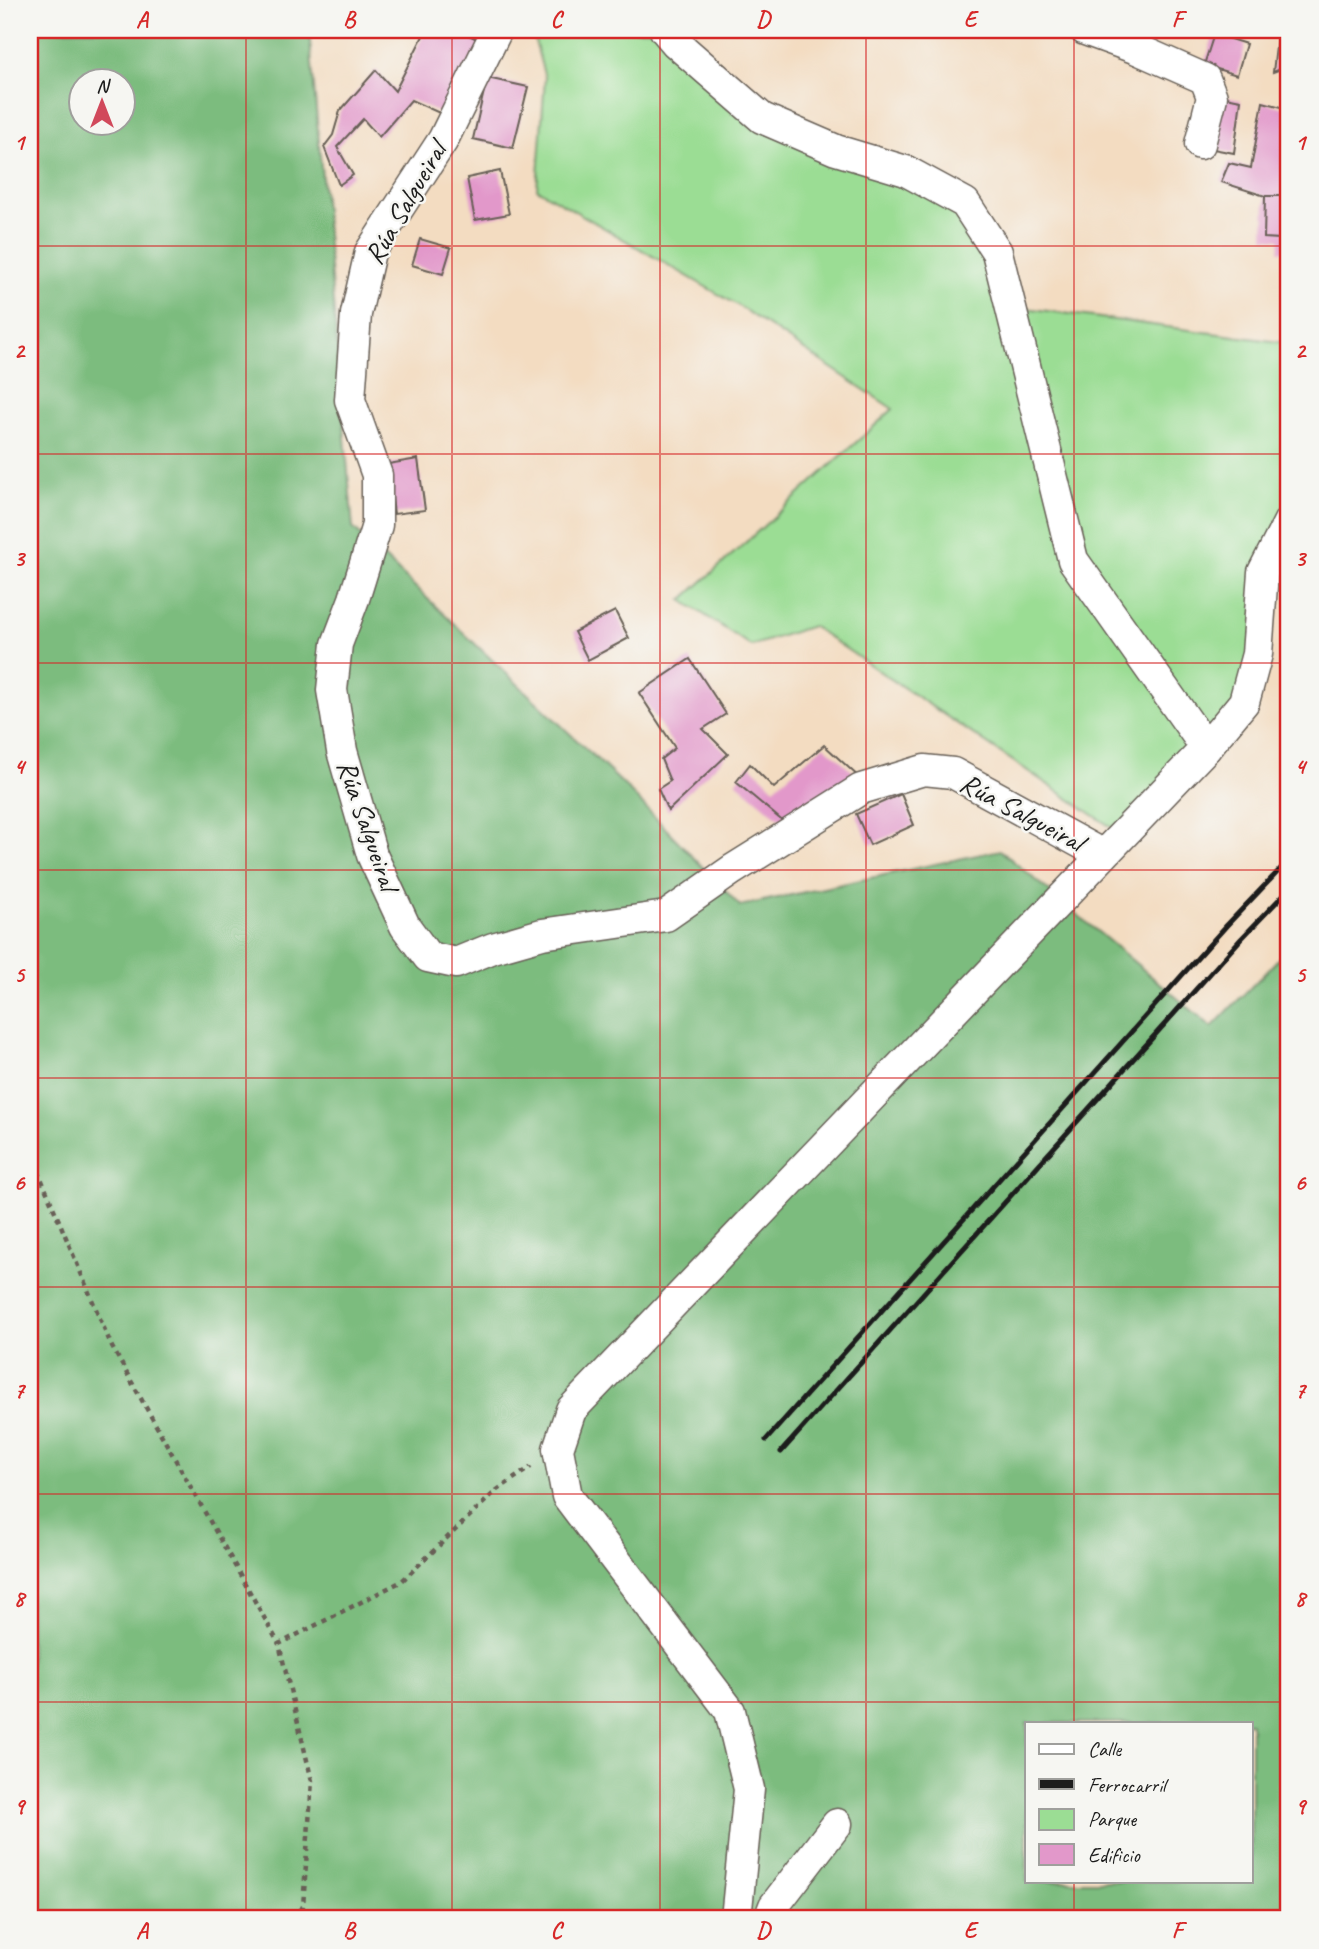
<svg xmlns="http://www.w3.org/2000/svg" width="1319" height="1949" font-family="Caveat,sans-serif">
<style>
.green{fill:#9bdd94;stroke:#5c7c58;stroke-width:2}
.forest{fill:#7cbc7e;stroke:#4c6c4d;stroke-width:2;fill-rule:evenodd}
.building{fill:#e298ca}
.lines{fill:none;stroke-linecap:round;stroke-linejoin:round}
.street-casing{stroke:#675f56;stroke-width:33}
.path{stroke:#675f56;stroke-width:4.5;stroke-dasharray:5 5;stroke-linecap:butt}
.street{stroke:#fff;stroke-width:30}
.rail{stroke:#1c1c1c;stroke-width:5}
.grid{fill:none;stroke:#d62828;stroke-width:2;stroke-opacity:0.55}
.labels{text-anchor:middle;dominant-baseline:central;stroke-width:5;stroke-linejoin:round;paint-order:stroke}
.street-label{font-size:28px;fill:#1c1c1c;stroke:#f6f6f2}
.neatline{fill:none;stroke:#d62828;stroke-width:2.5}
.grid-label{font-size:23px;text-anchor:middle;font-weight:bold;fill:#d62828}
</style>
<rect width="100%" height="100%" fill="#f6f6f2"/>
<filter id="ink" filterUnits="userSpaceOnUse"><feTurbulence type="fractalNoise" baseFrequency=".0143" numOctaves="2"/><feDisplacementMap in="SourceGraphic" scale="14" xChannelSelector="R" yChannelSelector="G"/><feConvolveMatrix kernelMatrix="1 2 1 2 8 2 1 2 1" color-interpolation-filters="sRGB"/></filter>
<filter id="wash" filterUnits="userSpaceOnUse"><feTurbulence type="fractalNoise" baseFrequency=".00686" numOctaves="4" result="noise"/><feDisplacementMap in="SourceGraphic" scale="28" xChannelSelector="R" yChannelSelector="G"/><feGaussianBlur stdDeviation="1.57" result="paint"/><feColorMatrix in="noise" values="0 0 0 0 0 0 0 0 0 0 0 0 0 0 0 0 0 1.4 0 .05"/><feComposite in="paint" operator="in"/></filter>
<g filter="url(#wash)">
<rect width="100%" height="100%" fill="#f3dcc1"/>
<!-- green -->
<polygon class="green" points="532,30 665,30 762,118 965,203 1011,306 1286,343 1289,346 1289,521 1248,687 1123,835 812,626 751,646 682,600 893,409 737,305 537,189 545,78"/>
<!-- forest -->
<path class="forest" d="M30 30H309L353 528 623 784 740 906 1000 850 1212 1027 1289 948V1919H30ZM80 80H122V122H80ZM1027 1723H1251V1881H1027Z"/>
<g id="blocks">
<!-- building -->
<g class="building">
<polygon points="426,30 459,30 483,42 446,116 411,100 379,137 363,119 337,147 353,175 339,185 324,147 333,135 340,111 376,70 395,91"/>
<polygon points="1278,30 1289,30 1289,66 1273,72"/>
<polygon points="1214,34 1246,44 1237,75 1204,65"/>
<polygon points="487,78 528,87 513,148 473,139"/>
<polygon points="1221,96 1241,100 1234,153 1213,149"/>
<polygon points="1263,102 1289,109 1289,196 1265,196 1221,182 1229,163 1251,168"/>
<polygon points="500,171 509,214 475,220 467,178"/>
<polygon points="1265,196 1289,196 1289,251 1279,251 1280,239 1264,238"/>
<polygon points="420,239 451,248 443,274 412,265"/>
<polygon points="418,459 425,510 394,514 388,464"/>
<polygon points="615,611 629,638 588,660 574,632"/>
<polygon points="690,659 726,714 703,729 728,754 668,811 658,789 670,781 661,759 675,748 639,693"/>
<polygon points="824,745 861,779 786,824 736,782 750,764 774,788"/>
<polygon points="901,794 914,825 870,845 856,814"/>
</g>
</g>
</g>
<g filter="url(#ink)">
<use href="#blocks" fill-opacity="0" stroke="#675f56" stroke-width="2"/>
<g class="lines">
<defs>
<g id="street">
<polyline points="497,30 443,140 370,252 356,314 350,400 377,475 377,525 354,599 337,644 332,690 342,751 372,855 405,926 428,957 456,963 493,948 542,934 666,916 732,870 861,789 924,770 953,773 1103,855"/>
<polyline points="665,30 676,43 762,118 836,150 906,171 965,203 997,252 1073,560 1206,748"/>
<polyline points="1085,30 1137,49 1205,79 1212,97 1200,144"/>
<polyline points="736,1919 749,1789 730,1711 567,1496 558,1449 571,1410 1206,748 1244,702 1257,654 1263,572 1289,521"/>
<polyline points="769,1919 774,1906 837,1824"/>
</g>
</defs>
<!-- street casing -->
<use href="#street" class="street-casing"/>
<!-- path -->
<g class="path">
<polyline points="30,1152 112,1347 279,1644"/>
<polyline points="296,1919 303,1906 312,1781 279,1644 402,1581 497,1490 531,1467"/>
</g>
<!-- street -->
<use href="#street" class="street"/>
<!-- rail -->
<g class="rail">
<polyline points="766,1440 1227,925 1289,860"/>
<polyline points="781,1452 1241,939 1289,889"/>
</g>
</g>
</g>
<!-- grid -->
<path class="grid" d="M246 30V1919M452 30V1919M660 30V1919M866 30V1919M1074 30V1723M30 246H1289M30 454H1289M30 663H1289M30 870H1289M30 1078H1289M30 1287H1289M30 1494H1289M30 1702H1289M1074 1881V1919"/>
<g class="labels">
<!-- street labels -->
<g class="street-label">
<text transform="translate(405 203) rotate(-60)">Rúa Salgueiral</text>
<text transform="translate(1022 812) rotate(28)">Rúa Salgueiral</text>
<text transform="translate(368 825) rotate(71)">Rúa Salgueiral</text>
</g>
</g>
<!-- margin -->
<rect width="1319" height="1949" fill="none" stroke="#f6f6f2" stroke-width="77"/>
<!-- legend -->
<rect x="1025" y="1722" width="228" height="161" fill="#f6f6f2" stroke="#9f9f9c" stroke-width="2"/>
<rect x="1039" y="1744" width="35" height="10" fill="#ffffff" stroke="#9f9f9c" stroke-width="2"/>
<text x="1088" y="1756" font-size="21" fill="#1c1c1c">Calle</text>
<rect x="1039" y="1779" width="35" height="10" fill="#1c1c1c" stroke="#9f9f9c" stroke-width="2"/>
<text x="1088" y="1792" font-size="21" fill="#1c1c1c">Ferrocarril</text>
<rect x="1039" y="1809" width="35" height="21" fill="#9bdd94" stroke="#9f9f9c" stroke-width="2"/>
<text x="1088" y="1826" font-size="21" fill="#1c1c1c">Parque</text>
<rect x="1039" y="1844" width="35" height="21" fill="#e298ca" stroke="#9f9f9c" stroke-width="2"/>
<text x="1088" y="1862" font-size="21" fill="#1c1c1c">Edificio</text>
<!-- north arrow -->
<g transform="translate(102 102)"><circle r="33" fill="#f6f6f2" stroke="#9f9f9c" stroke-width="2"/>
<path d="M0-5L12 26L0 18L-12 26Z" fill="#d1495b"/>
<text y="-10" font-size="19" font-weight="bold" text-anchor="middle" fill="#1c1c1c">N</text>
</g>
<rect x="38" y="38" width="1242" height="1872" class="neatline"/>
<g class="grid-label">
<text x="142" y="27">A</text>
<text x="349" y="27">B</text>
<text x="556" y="27">C</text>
<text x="763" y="27">D</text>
<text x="970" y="27">E</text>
<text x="1177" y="27">F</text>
<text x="19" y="150">1</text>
<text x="1300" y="150">1</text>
<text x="19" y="358">2</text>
<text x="1300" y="358">2</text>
<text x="19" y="566">3</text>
<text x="1300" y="566">3</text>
<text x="19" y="774">4</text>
<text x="1300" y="774">4</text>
<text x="19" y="982">5</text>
<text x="1300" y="982">5</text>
<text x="19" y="1190">6</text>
<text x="1300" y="1190">6</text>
<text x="19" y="1398">7</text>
<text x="1300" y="1398">7</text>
<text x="19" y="1606">8</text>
<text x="1300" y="1606">8</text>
<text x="19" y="1814">9</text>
<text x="1300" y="1814">9</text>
<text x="142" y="1938">A</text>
<text x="349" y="1938">B</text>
<text x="556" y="1938">C</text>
<text x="763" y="1938">D</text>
<text x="970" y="1938">E</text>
<text x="1177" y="1938">F</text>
</g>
</svg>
